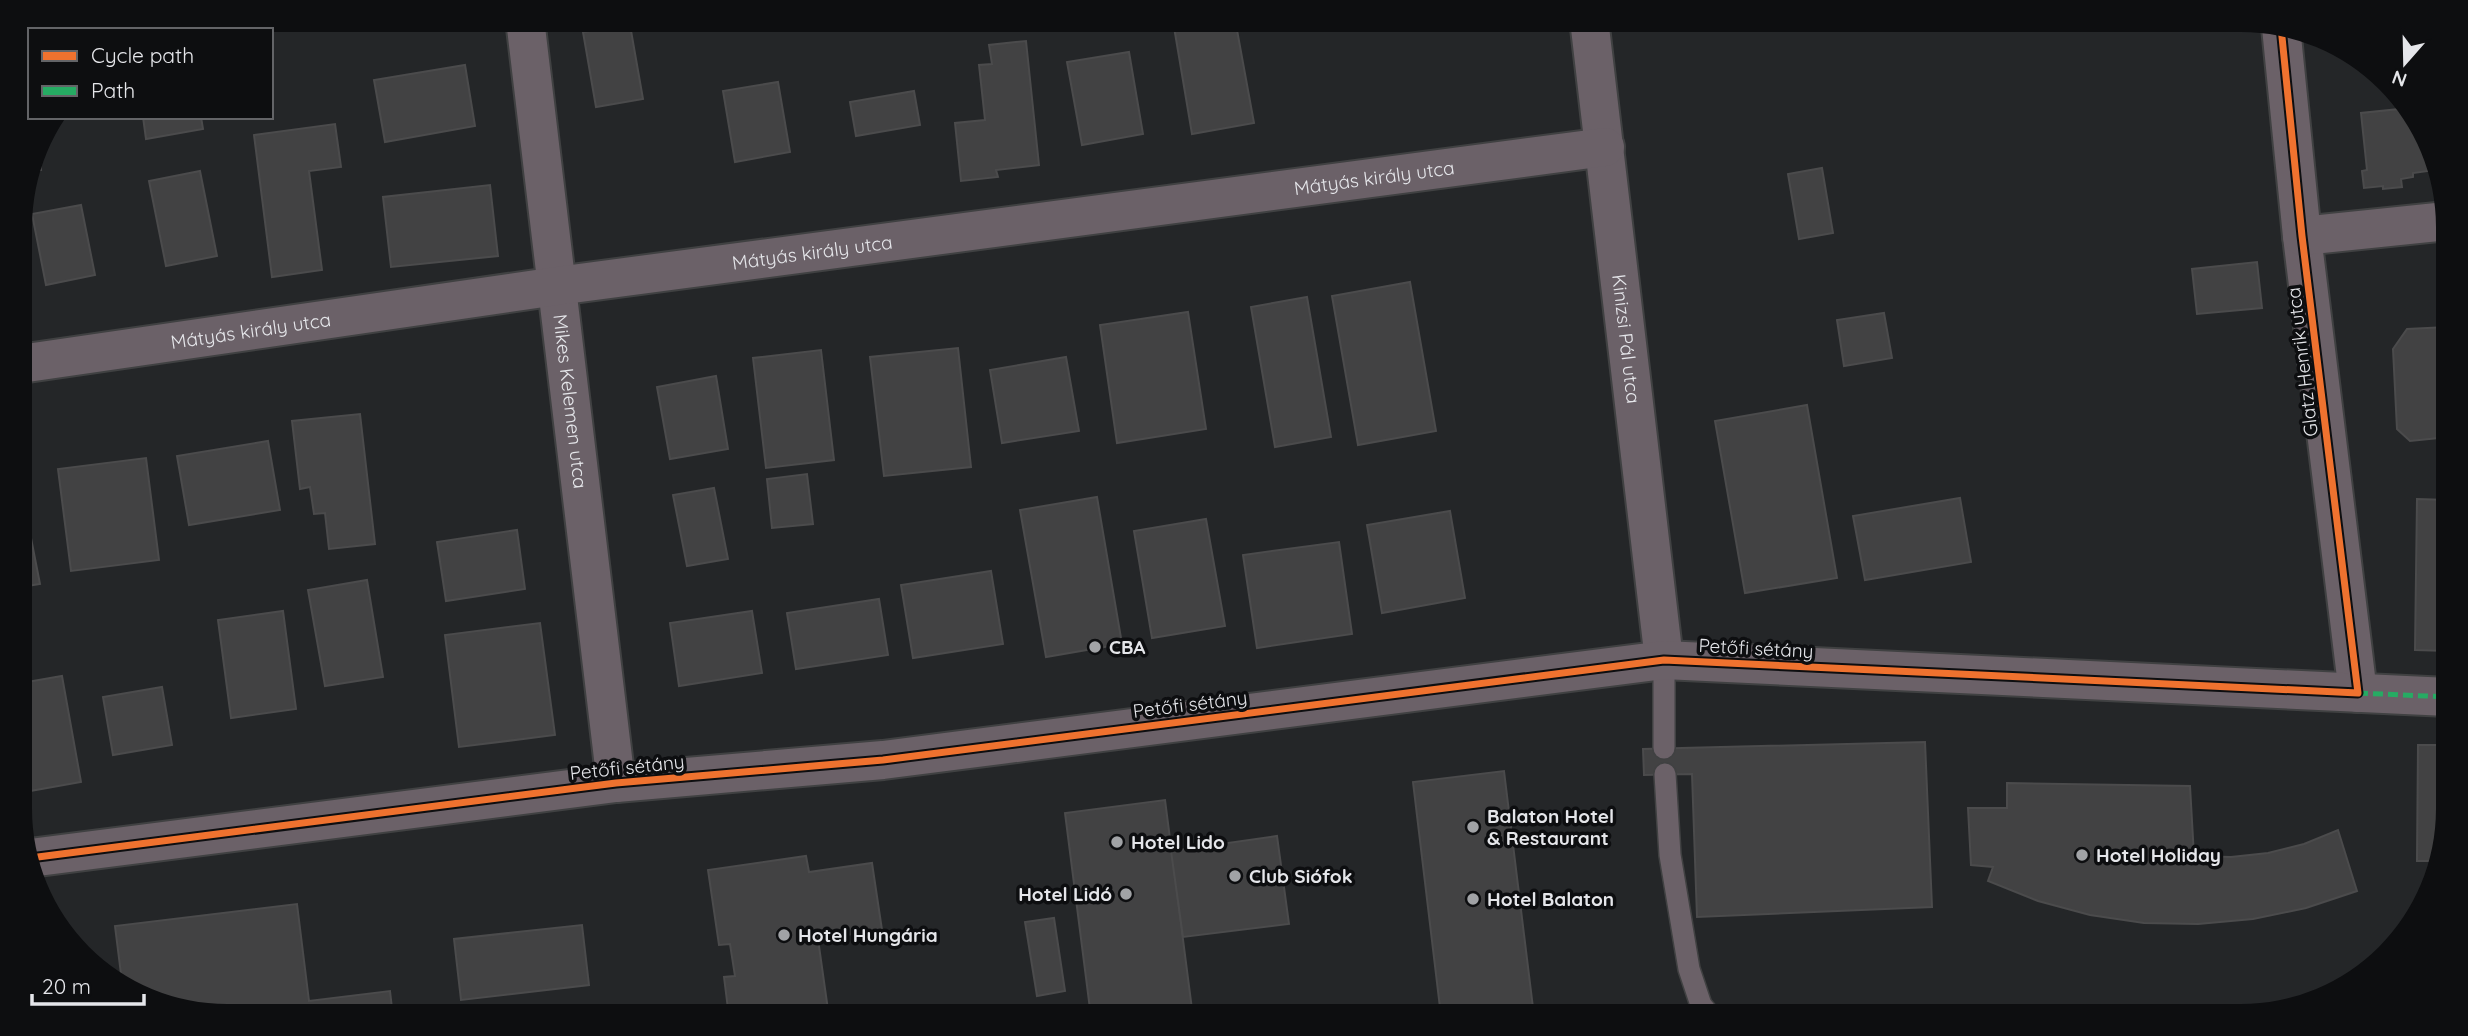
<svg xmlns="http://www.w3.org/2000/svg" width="2468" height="1036" font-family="Quicksand,sans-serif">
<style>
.building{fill:#424243;stroke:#4b4b4c;stroke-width:2}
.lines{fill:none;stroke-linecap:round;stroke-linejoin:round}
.lane-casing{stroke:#404142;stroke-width:24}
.street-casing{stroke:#404142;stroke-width:42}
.lane{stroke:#6b6168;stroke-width:21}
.street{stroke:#6b6168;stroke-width:38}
.quiet{stroke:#26ab63;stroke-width:5;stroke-dasharray:10 5;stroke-linecap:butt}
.cycleway-casing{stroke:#0d0e10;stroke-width:11}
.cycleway{stroke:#ef722f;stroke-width:7}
.poi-dot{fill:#a1a3a6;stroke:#0d0e10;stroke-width:2.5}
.labels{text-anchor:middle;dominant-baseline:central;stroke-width:7;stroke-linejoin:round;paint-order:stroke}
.street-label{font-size:19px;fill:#e5e6ea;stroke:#0d0e10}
.poi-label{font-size:19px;font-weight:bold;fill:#e5e6ea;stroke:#0d0e10;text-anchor:start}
</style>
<rect width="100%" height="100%" fill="#242628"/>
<!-- building -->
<g class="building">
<polygon points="1219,19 1235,19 1254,123 1192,134 1174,27"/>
<polygon points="630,25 643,99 596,107 583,32"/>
<polygon points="1026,41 1039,165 996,170 998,177 961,181 955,123 985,120 979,65 992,64 989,45"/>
<polygon points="1129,52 1143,134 1082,145 1067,62"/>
<polygon points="465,65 475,126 385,142 374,80"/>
<polygon points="778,82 790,152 735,162 723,91"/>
<polygon points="914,91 920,125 856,136 850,102"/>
<polygon points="2406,101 2435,170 2413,173 2413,177 2401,179 2402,187 2383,189 2383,186 2364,188 2362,171 2367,170 2361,113 2399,109 2398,102"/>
<polygon points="143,117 201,117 203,129 146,139"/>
<polygon points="335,124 341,167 309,171 322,270 272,277 254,135"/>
<polygon points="37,148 41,170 31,172"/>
<polygon points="1822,168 1833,233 1799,239 1788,174"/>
<polygon points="200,171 217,256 166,266 149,181"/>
<polygon points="490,185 498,256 391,267 383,197"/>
<polygon points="81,205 95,275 46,285 32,214"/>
<polygon points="2257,262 2262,308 2197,314 2192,269"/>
<polygon points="1410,282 1436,431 1358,445 1332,296"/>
<polygon points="1307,297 1331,437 1275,447 1251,307"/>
<polygon points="1188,312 1206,429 1117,443 1100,325"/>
<polygon points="1884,313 1892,358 1844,366 1837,320"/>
<polygon points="2447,327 2448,437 2410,441 2397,429 2393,349 2407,329"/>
<polygon points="958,348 971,467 884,476 870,357"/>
<polygon points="821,350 834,460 766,468 753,358"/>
<polygon points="1066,357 1079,431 1002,443 990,370"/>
<polygon points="716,376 728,449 670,459 657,387"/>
<polygon points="1807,405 1837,578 1745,593 1715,421"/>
<polygon points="360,414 375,544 329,549 325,513 314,514 310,487 300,489 292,421"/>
<polygon points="268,441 280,510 189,525 177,456"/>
<polygon points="146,458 159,560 71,571 58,469"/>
<polygon points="807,474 813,524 772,528 767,479"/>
<polygon points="20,482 40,584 21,587"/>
<polygon points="714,488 728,559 687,566 673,495"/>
<polygon points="1097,497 1122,644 1046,657 1020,510"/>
<polygon points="1960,498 1971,562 1865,580 1853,516"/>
<polygon points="2417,499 2448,500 2448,651 2415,650"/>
<polygon points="1450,511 1465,598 1382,613 1367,525"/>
<polygon points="1206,519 1225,626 1152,638 1134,531"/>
<polygon points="517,530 525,589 446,601 437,542"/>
<polygon points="1339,542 1352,634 1257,648 1243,555"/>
<polygon points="991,571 1003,644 913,658 901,585"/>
<polygon points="367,580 383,677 325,686 308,590"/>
<polygon points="879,599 888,655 796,669 787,613"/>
<polygon points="283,611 296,709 231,718 218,620"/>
<polygon points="752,611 762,673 679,686 670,623"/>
<polygon points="540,623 555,735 459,747 445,635"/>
<polygon points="62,676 81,782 30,791 21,738 21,683"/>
<polygon points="162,687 172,745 113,755 103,697"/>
<polygon points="1925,742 1932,907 1697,917 1692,774 1644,775 1643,749"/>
<polygon points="2418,745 2449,745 2449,810 2439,861 2417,861"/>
<polygon points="1504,771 1534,1016 1441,1016 1413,782"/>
<polygon points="2007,783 2190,786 2194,856 2231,857 2268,853 2304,844 2338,830 2357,891 2306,908 2253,919 2198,924 2144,923 2090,915 2038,901 1988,881 1993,867 1971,865 1968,808 2007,808"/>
<polygon points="1165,800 1193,1017 1091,1017 1065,813"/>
<polygon points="1277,836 1289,924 1183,937 1171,851"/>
<polygon points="806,856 809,872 872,863 882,930 818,939 829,1017 729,1017 724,977 735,976 730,944 719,945 708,870"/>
<polygon points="297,904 309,1001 390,991 393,1017 226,1017 147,1001 122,982 115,926"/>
<polygon points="1054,918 1065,991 1037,996 1025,922"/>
<polygon points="582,925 589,985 461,1000 454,939"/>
</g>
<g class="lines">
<defs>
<g id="lane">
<polyline points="1664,748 1664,660"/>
<polyline points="1665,774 1670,855 1689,969 1701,1005 1710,1016"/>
</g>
<g id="street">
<path id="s1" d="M525 19 616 783"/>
<path id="s2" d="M1589 19 1664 660"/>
<polyline points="2281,27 2302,236 2358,693"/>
<polyline points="2302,236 2447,221"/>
<path id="s3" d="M20 364 557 286 1605 147"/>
<polyline points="30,858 616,783 883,760 1664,660 2448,697"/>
</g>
</defs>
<!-- lane casing -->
<use href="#lane" class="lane-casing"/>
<!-- street casing -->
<use href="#street" class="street-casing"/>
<!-- lane -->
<use href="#lane" class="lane"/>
<!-- street -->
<use href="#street" class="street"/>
<!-- quiet -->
<polyline class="quiet" points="2358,693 2448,697"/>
<defs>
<polyline id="cycleway" points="30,858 616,783 883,760 1664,660 2358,693 2302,236 2281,27"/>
</defs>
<!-- cycleway casing -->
<use href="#cycleway" class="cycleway-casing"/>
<!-- cycleway -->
<use href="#cycleway" class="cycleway"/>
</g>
<!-- markers -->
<g class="poi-dot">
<circle cx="1095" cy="647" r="7"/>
<circle cx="1473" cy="827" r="7"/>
<circle cx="1117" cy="842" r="7"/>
<circle cx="2082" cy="855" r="7"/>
<circle cx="1235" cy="876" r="7"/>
<circle cx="1126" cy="894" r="7"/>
<circle cx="1473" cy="899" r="7"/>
<circle cx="784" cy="935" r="7"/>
</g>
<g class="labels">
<!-- street labels -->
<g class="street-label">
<text stroke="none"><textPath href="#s3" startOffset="1367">Mátyás király utca</textPath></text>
<text stroke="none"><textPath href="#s3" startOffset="800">Mátyás király utca</textPath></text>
<text stroke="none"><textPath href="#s3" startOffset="233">Mátyás király utca</textPath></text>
<text stroke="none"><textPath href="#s2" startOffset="322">Kinizsi Pál utca</textPath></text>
<text transform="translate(2302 362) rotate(-97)">Glatz Henrik utca</text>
<text stroke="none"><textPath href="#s1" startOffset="385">Mikes Kelemen utca</textPath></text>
<text transform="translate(1756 648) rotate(3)">Petőfi sétány</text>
<text transform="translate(1190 704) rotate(-7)">Petőfi sétány</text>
<text transform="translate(627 767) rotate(-6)">Petőfi sétány</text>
</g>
<!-- poi labels -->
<g class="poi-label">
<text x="1109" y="647">CBA</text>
<text x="1487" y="816">Balaton Hotel<tspan x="1487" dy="22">&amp; Restaurant</tspan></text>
<text x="1131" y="842">Hotel Lido</text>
<text x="2096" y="855">Hotel Holiday</text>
<text x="1249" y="876">Club Siófok</text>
<text x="1112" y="894" text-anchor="end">Hotel Lidó</text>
<text x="1487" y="899">Hotel Balaton</text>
<text x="798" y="935">Hotel Hungária</text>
</g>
</g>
<!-- crop -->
<path d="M0 0H2468V1036H0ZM227 32H2241A195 195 0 0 1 2436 227V809A195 195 0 0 1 2241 1004H227A195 195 0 0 1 32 809V227A195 195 0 0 1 227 32Z" fill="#0d0e10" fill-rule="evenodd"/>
<!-- legend -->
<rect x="28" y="28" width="245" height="91" fill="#0d0e10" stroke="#636467" stroke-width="2"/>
<rect x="42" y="51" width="35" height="10" fill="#ef722f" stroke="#636467" stroke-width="2"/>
<text x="91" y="63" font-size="21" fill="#e5e6ea">Cycle path</text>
<rect x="42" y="86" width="35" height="10" fill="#26ab63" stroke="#636467" stroke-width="2"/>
<text x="91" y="98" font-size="21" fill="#e5e6ea">Path</text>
<!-- north arrow -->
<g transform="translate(2405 63) rotate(200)" stroke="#0d0e10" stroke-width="5" paint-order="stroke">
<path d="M0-5L12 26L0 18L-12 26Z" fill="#e5e6ea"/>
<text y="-10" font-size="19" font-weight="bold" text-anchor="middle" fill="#e5e6ea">N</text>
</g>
<!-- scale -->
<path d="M32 994v10h112v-10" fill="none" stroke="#e5e6ea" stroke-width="3.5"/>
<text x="42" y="994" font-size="21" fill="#e5e6ea" stroke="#0d0e10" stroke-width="5" paint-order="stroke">20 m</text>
</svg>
